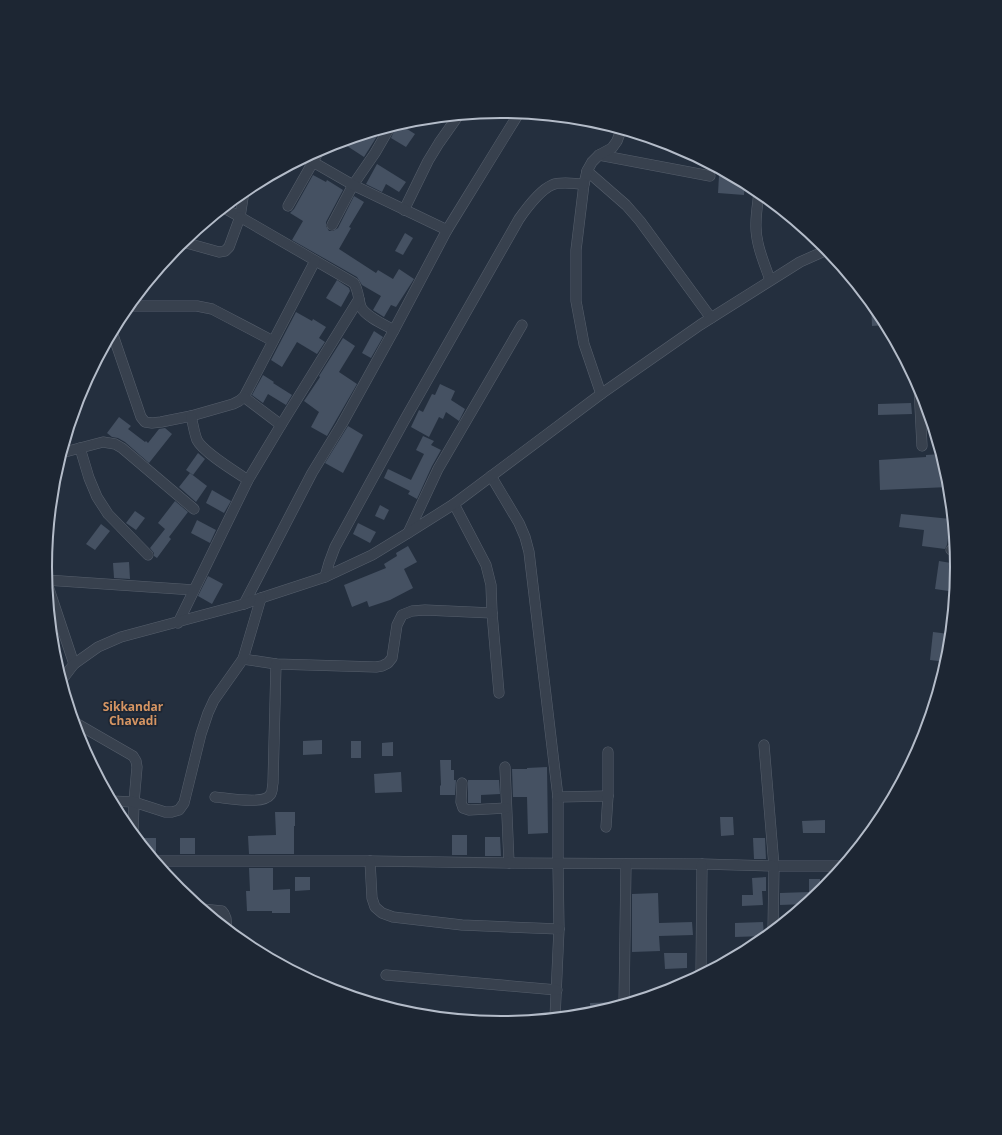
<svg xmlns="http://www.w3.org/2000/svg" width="1002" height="1135" font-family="'Open Sans',sans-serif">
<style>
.building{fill:#455162}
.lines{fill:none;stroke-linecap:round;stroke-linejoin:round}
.minor-casing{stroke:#565f6c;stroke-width:11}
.minor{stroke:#38414e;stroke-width:10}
.labels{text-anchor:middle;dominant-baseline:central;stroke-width:3.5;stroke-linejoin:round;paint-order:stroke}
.neighbourhood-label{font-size:12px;font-weight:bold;fill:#d59563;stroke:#1d2633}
.rim{fill:none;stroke:#b4bcc9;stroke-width:2}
</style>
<rect width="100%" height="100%" fill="#242f3e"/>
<!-- building -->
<g class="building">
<polygon points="399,124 415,134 406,147 391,138 396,127"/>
<polygon points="381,130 364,157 341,142 356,137"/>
<polygon points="377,164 406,182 399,192 386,184 382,192 366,184"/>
<polygon points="313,175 326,182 327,180 343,190 326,222 326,226 329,231 333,231 338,228 354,196 364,202 349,227 351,228 339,249 376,273 378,270 393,279 399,269 414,279 396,307 391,305 384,317 373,310 381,296 362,285 357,277 292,240 303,221 290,213 294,209"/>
<polygon points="719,176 733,177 745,183 744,195 718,193"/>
<polygon points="405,233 413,238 403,255 395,251"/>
<polygon points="337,280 349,288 350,291 341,307 326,298"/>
<polygon points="871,303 880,314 886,325 872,326"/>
<polygon points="296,312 312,321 313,319 326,327 319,338 325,342 317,354 297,342 282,367 271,360"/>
<polygon points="374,331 383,337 371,358 362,353"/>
<polygon points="343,338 355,346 339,372 357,384 327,436 311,427 319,412 304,401 320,377 319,376"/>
<polygon points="263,375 274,382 273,383 292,395 286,405 268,394 263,403 252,395"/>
<polygon points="440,384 455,391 451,400 465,409 459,421 446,412 443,419 439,417 429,437 411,427 419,410 423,412 432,394 435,395"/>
<polygon points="911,403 912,414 878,415 878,404"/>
<polygon points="119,417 131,426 128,429 145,442 146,441 148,443 159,429 165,428 172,434 149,463 125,442 118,438 112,437 107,433"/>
<polygon points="348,426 363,435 343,473 325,463"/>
<polygon points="423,436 434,441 431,445 441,450 432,466 417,499 408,494 410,491 384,478 388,469 411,480 424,454 416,450"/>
<polygon points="198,453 205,459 193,475 186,470"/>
<polygon points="941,454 948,479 949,487 880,490 879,460 926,457 926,455"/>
<polygon points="190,473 207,486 196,502 179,487"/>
<polygon points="212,490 231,501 224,513 206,503"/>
<polygon points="175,501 188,512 169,537 171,539 157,558 154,556 154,553 150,548 165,529 158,523"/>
<polygon points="380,505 389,510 384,520 375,516"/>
<polygon points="135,511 145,518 136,530 126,523"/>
<polygon points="901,514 951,519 950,532 949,532 947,545 945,549 922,546 924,530 899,527"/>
<polygon points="197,520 216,530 210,543 191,533"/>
<polygon points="358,523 376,532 370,543 353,534"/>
<polygon points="101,524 110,531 95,550 86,544"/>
<polygon points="408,546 417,562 404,569 413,588 390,600 369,607 367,601 352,607 344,585 386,568 384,564 397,556 396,553"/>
<polygon points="939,561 957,564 955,592 935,589"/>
<polygon points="129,562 130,579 114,578 113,563"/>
<polygon points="208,576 223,584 212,604 198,596"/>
<polygon points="933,632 949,634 946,662 930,660"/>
<polygon points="322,740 322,754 303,755 303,741"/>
<rect x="351" y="741" width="10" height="17"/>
<polygon points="393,742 393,756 382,756 382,743"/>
<polygon points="440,760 451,760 451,770 454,770 454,780 456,780 455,795 440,795 440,786 441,785"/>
<polygon points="547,767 548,833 528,834 527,797 513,797 512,769 527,769 527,768"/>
<polygon points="401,772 402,792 375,793 374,774"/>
<polygon points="468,780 499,780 500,794 481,795 481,803 468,803"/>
<polygon points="275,812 295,812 295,826 294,826 294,854 249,854 248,836 276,835"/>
<polygon points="720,817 733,817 734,835 721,836"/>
<polygon points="825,820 825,833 803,833 802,821"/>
<rect x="452" y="835" width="15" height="20"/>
<polygon points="485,837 500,837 501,856 485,856"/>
<polygon points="139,838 156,838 156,854 150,856 137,840"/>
<rect x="180" y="838" width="15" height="16"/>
<polygon points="753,838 765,838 766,859 754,859"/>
<polygon points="249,868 273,868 273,890 290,889 290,913 272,913 272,911 247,911 246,891 250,891"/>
<polygon points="295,877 310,877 310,890 295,891"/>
<polygon points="766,877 766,891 762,891 763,905 742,906 742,895 753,895 752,878"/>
<polygon points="809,879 820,879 820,892 821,892 806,904 780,905 780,893 809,892"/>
<polygon points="658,893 659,923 692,922 693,935 659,936 660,951 632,952 632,894"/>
<polygon points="763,922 764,936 735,937 735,923"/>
<polygon points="664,953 687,953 687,968 665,969"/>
<polygon points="618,1002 618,1006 590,1015 590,1003"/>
</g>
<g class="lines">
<defs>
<g id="minor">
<polyline points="599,155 710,176"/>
<polyline points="587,171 626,205 640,221 711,318"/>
<path d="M759 192C758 202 756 213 756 223 755 243 764 262 770 280"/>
<polyline points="288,206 313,162"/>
<polyline points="224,208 240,217 244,191"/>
<polyline points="404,210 428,161 439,143 458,116"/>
<polyline points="332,225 353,185 375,153 390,127"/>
<polyline points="447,230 519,113"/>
<path d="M183 242 219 252 225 251 229 247 240 217 354 283C359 292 358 299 361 307 366 317 385 325 394 330"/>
<polyline points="129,306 197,306 212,309 273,341"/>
<polyline points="112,332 141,417 145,422 152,423 161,422 191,416 233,404 239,401 244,397 315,261"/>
<polyline points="919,386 922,446"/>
<polyline points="601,394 584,344 576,301 576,250 584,184 587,171 592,162 599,155 612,148 617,141 621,130"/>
<polyline points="244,397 281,425"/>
<path d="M191 416C193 424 194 432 197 440 203 452 236 472 248 480"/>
<polyline points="80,448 89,478 97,497 108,514 148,555"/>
<polyline points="61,453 103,442 115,444 122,448 194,509"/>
<polyline points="491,476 519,523 525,537 529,552 558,797 558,864 559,929 555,1018"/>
<polyline points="454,504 486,565 491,585 492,613 499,693"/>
<polyline points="408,533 438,469 522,325"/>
<polyline points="951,550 955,551"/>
<path d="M325 577 329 563 335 547 404 421 519 219C526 209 540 190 552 185 561 181 574 184 584 184"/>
<polyline points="46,580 194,590"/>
<polyline points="46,580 74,664"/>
<polyline points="244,604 312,473 342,424 394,330 447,230 353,185 313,162 319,150"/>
<polyline points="178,623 248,480 281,425 359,299"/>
<polyline points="243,659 276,664 376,667 382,666 388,663 392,658 397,625 402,615 412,611 425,610 492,613"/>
<polyline points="61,681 74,664 98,647 121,637 244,604 261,598 325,577 372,555 408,533 454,504 601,394 700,325 800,262 827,250"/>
<polyline points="74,722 133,756 136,761 137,767 134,802 133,835"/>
<polyline points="764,745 774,866 840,866"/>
<polyline points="505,767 509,863"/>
<polyline points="462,783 461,802 463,808 469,810 506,808"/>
<path d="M215 797C227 798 263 805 270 795 273 792 272 787 273 783L276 664"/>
<polyline points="558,797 608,796"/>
<polyline points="111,801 134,802 165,812 172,812 179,810 184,803 201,734 208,713 214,700 243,659 261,598"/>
<polyline points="606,827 608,796 608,752"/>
<polyline points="154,861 370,861 509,863 702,864 774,866 773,931"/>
<polyline points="370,861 372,898 375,907 382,913 393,917 462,925 559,929"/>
<path d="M202 909 222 911C227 916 227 922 226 929"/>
<polyline points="386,975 557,990"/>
<polyline points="701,975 702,864"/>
<polyline points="624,1005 626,864"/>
</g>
</defs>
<!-- minor casing -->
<use href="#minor" class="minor-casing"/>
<!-- minor -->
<use href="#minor" class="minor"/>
</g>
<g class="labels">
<!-- neighbourhood labels -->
<g class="neighbourhood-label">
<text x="133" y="706">Sikkandar<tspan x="133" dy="14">Chavadi</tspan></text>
</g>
</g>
<!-- crop -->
<path d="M0 0H1002V1135H0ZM52 567a449 449 0 1 1 898 0a449 449 0 1 1-898 0Z" fill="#1d2633" fill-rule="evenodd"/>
<path class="rim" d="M52 567a449 449 0 1 1 898 0a449 449 0 1 1-898 0Z"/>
</svg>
